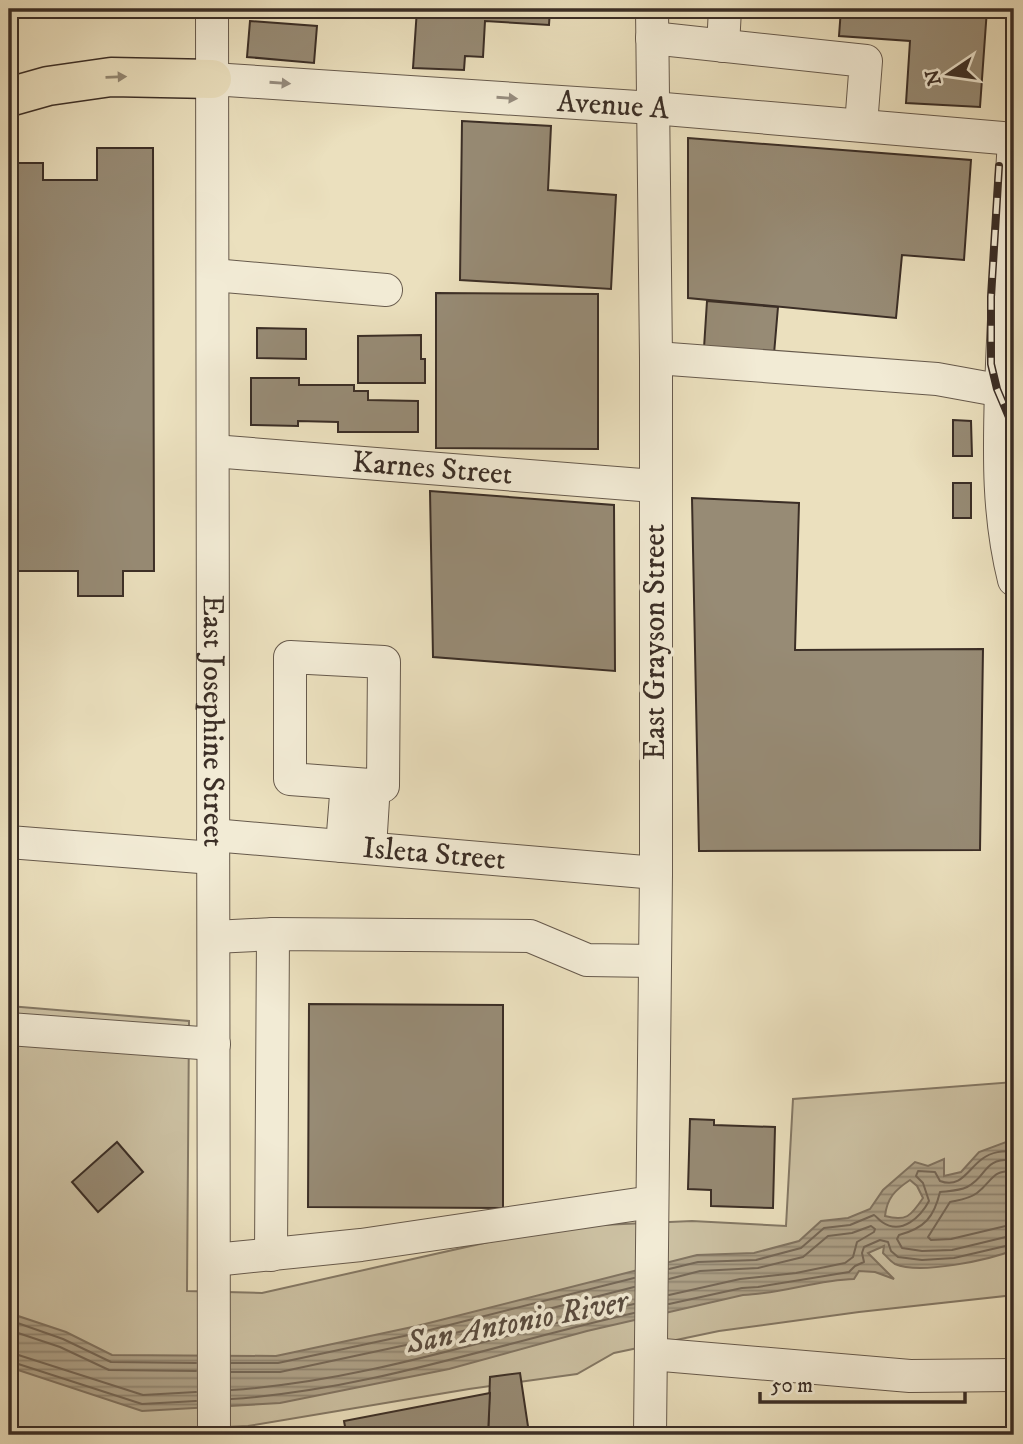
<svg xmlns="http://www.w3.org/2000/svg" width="1023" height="1444" font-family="'IM FELL DW Pica',serif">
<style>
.park{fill:#cdc2a4;stroke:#847865;stroke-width:2}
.water{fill:url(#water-rules);stroke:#817462;stroke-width:2;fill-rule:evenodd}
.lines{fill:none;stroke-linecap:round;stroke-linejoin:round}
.shore{stroke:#756858;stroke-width:2}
.building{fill:#978b75;stroke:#3b2e26;stroke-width:2}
.minor-casing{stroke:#675a4c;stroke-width:34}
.highway-casing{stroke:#3b2e26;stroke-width:41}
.minor{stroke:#f2ebd5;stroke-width:32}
.highway{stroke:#ebe0be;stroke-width:38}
.rail-casing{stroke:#3b2e26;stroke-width:8}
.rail{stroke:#f2ebd5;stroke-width:5;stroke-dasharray:16;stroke-linecap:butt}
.oneway{fill:#938772}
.oneway2{fill:#968c7e}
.labels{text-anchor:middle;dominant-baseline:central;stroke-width:7;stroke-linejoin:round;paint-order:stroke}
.street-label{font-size:30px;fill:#3b2e26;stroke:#f2ebd5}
.water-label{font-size:32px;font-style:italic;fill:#584b3f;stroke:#f2ebd5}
</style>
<defs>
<pattern id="water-rules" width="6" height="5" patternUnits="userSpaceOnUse" patternTransform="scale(1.75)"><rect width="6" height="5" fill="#afa38a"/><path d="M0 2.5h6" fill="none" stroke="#908571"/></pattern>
</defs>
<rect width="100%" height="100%" fill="#ebe0be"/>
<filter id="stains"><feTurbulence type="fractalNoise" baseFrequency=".00286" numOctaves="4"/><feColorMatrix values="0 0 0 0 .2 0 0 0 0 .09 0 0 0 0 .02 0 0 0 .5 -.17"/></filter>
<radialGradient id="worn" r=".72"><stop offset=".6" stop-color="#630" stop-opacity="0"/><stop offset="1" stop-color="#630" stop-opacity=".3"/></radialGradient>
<!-- park -->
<polygon class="park" points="9,1006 189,1021 187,1291 262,1293 555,1227 692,1221 786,1226 793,1099 1014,1082 1014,1295 859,1312 719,1331 614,1353 577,1374 469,1389 248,1426 184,1429 183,1435 9,1435"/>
<!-- water -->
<path class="water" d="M1006 1142 1014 1146V1250C989 1260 920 1275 895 1264 891 1262 886 1256 883 1253L884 1246 868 1253 894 1279 875 1272 859 1271 854 1279C816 1280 781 1294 743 1295L587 1331 449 1369 280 1403 142 1411 9 1367V1313L66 1332 112 1355 276 1356 417 1326 697 1255 754 1253 799 1241 821 1221 848 1218 870 1209 883 1190 915 1162 928 1166 944 1159V1176L961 1172 979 1152ZM910 1180 917 1186 923 1198C911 1216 906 1222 885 1216 887 1198 895 1190 910 1180Z"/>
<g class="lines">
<!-- shore -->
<g class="shore">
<path d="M1014 1160C981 1158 989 1176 967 1187 959 1191 948 1191 940 1192 934 1217 925 1228 899 1235L897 1239 902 1248 922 1251 952 1250 1014 1235"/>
<path d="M1014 1171C991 1170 993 1181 977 1193 969 1199 959 1200 950 1202L928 1237 931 1240 951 1239 1014 1224"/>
<path d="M669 1269 698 1262 756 1260 801 1248 824 1228 850 1225 874 1215C877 1217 879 1220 882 1222 902 1236 921 1216 929 1201L923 1183 916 1176 918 1171 935 1172 940 1181C961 1189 968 1169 982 1159 991 1152 1004 1150 1014 1152"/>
<polyline points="669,1295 740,1279 796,1273 845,1263 853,1257 857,1242 874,1232 875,1229 871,1226 852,1233 828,1236 803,1257 758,1268 700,1271 669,1279"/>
<polyline points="669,1304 742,1288 758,1287 849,1272 855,1266 864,1262 862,1253 864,1247 880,1240 888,1242 891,1251 898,1257 922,1260 954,1258 1014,1244"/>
<polyline points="9,1320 63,1339 111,1362 196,1363"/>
<polyline points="9,1330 60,1347 109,1370 196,1371"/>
<polyline points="9,1352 143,1395 196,1392"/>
<polyline points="9,1361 142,1404 196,1401"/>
<polyline points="231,1363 278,1363 418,1333 634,1278"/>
<polyline points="231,1372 280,1372 420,1342 634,1287"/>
<path d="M231 1390C369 1381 500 1334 634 1304"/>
<path d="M231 1399C369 1390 500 1343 634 1313"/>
</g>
</g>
<!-- building -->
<g class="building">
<polygon points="417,9 550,9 549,25 485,21 483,57 465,56 464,70 413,68"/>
<polygon points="841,9 987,9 980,107 906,103 910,41 839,36"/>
<polygon points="250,21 317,26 314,63 247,57"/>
<polygon points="462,121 551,126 548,190 616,195 611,289 460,280"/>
<polygon points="688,138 971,160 964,260 902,255 896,318 688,298"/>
<polygon points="97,148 153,148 154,571 123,571 123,596 78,596 78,571 9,571 9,163 43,163 43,180 97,180"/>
<polygon points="436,293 598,294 598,449 436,448"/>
<polygon points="707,301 778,307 774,354 704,348"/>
<polygon points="257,328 306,329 306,359 257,358"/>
<polygon points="421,335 421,359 425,359 425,383 358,383 358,336"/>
<polygon points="251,378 299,378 299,385 354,385 354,391 368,391 368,400 418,401 418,432 338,432 338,422 298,421 298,426 251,425"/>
<polygon points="953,420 971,421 972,456 953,456"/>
<rect x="953" y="483" width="18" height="35"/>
<polygon points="430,491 614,505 615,671 433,657"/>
<polygon points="692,498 799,503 795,650 983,649 980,850 699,851"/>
<polygon points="309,1004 503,1005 503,1208 308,1207"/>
<polygon points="690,1119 714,1120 714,1125 775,1127 773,1208 711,1206 711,1190 688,1189"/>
<polygon points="117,1142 143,1172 98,1212 72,1182"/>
<polygon points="520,1373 529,1433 488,1435 490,1377"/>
<polygon points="490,1393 488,1435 321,1435 346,1432 344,1421"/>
</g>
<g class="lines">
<defs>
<g id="minor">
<path id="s1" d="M212 9 214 1435"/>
<polyline points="652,38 866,61 861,125"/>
<polyline points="723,46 725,9"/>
<path id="s2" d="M212 79 653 108 1014 139"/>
<path d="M1014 140C1009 223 1004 306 1001 390 999 456 998 516 1014 580"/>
<polyline points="213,275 386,290"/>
<polyline points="656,358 937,379 1014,393"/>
<path id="s3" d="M213 451 654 486"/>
<polygon points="290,657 384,662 383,786 290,779"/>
<path id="s4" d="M213 835 656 873"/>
<polyline points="9,842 213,858"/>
<polyline points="342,846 346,795 359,790 373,800 370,848"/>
<polyline points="214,937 273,934 530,936 587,960 655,961"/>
<polyline points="9,1029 214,1044"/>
<polyline points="271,1255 273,934"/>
<polyline points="214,1260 361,1245 652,1202"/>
<polyline points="651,1354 910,1376 1014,1375"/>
<polyline points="650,1435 656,873 656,358 652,9"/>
</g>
<polyline id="highway" points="9,97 48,86 111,77 212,79"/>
</defs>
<!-- minor casing -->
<use href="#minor" class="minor-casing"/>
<!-- highway casing -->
<use href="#highway" class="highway-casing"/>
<!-- minor -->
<use href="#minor" class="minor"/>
<!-- highway -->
<use href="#highway" class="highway"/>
<defs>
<polyline id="rail" points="999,166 991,297 991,364 997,389 1014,429"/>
</defs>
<!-- rail casing -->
<use href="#rail" class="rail-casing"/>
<!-- rail -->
<use href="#rail" class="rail"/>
</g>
<!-- one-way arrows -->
<defs><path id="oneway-solid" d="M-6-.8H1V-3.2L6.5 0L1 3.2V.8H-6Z" transform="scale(1.75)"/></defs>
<use class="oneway" href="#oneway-solid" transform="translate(116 77) rotate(-2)"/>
<g class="oneway2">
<use href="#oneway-solid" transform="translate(280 83) rotate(4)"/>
<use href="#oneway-solid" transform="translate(507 98) rotate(4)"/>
</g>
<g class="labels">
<!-- street labels -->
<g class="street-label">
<text stroke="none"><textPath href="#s2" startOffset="402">Avenue A</textPath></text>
<text stroke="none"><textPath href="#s3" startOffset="220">Karnes Street</textPath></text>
<text transform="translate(655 642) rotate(-90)">East Grayson Street</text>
<text stroke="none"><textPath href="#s1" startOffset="712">East Josephine Street</textPath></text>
<text stroke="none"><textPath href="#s4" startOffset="222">Isleta Street</textPath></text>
</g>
<!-- water labels -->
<g class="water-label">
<text transform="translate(517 1323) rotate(-11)">San Antonio River</text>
</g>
</g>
<!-- margin -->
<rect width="1023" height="1444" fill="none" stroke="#ebe0be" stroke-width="35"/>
<rect x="10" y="10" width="1002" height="1423" fill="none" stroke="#3b2e26" stroke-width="3.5"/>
<rect x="18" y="18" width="988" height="1409" fill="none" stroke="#3b2e26" stroke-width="2"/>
<!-- north arrow -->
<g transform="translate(949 74) rotate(257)" stroke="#f2ebd5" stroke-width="5" paint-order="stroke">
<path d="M0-5L12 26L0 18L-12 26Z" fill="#3b2e26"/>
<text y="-10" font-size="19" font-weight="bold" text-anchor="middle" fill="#3b2e26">N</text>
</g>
<!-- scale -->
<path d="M760 1392v10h205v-10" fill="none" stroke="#3b2e26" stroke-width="3.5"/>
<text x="771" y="1392" font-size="21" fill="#3b2e26" stroke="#f2ebd5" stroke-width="5" paint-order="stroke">50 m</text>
<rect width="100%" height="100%" filter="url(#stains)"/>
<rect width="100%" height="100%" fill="url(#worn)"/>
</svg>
